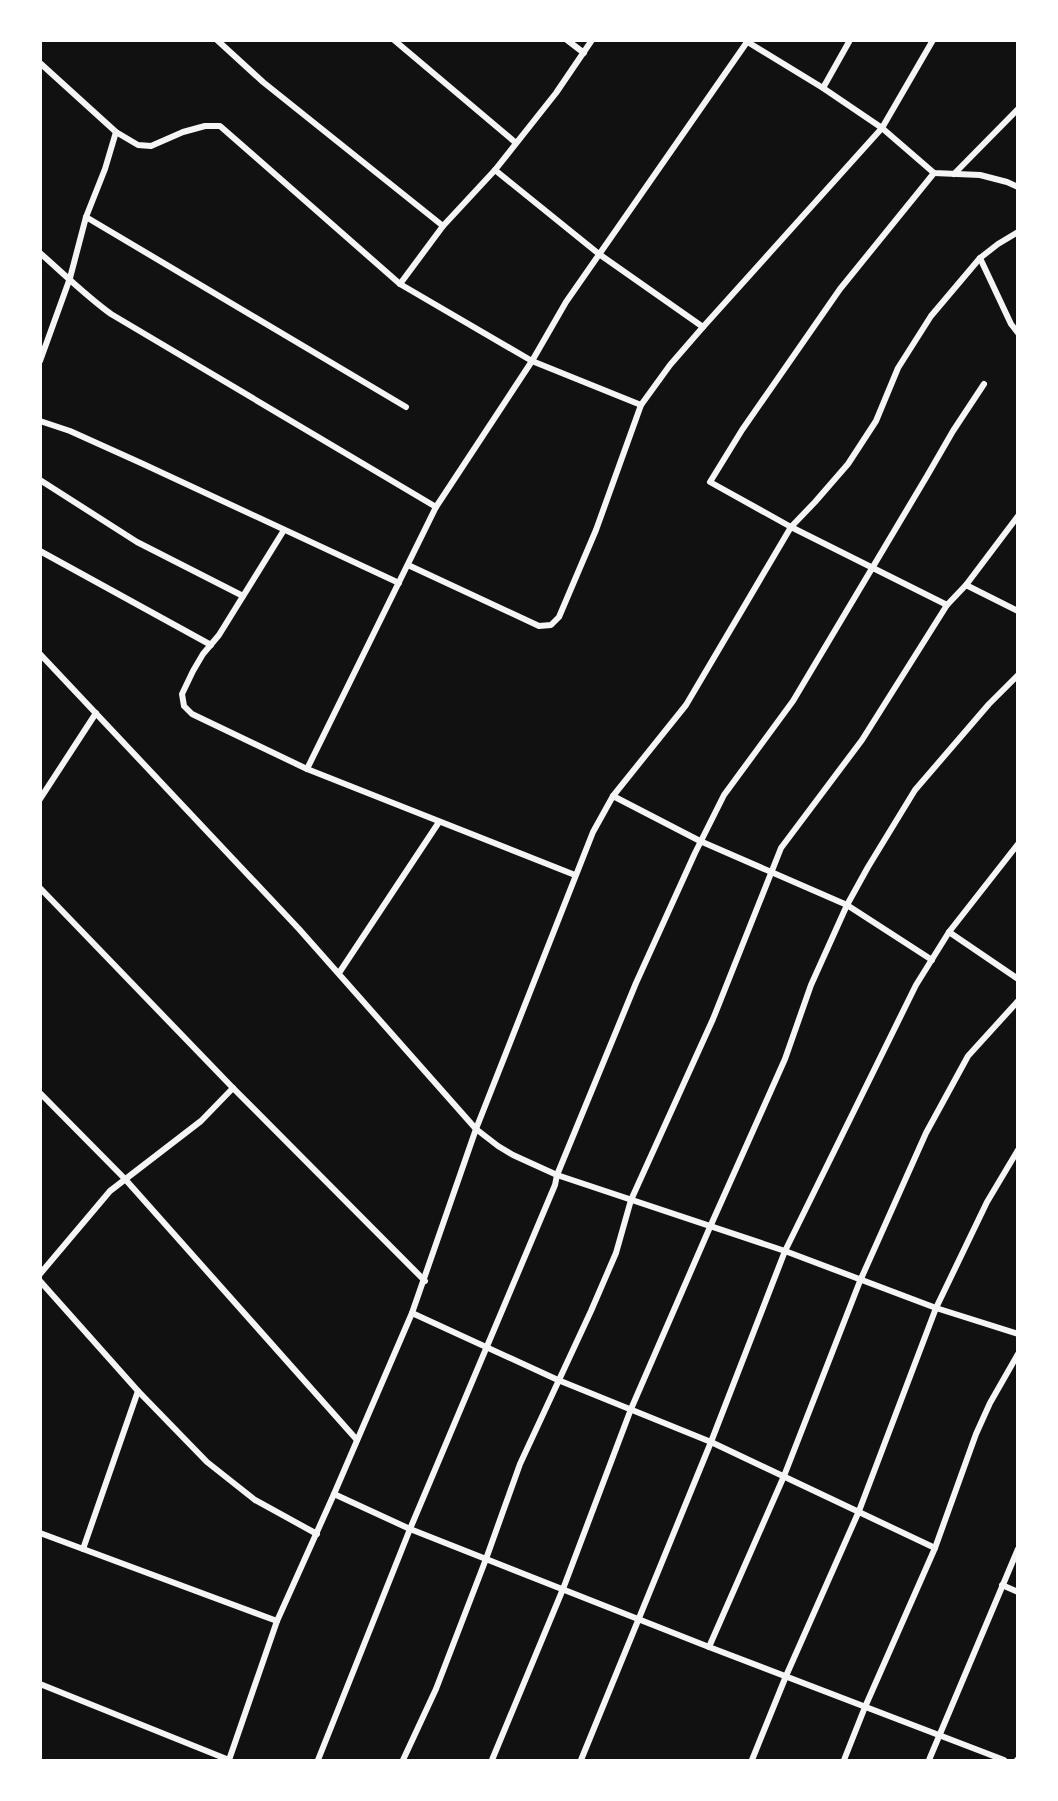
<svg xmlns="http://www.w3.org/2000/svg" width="1058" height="1801" font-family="Poppins,sans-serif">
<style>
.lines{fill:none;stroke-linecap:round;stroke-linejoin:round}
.minor{stroke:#f5f5f5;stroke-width:6}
</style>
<rect width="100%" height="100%" fill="#111"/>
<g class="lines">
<!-- minor -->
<g class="minor">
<polyline points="217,40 263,82 443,226"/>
<polyline points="394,40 516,143"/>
<polyline points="567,40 584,53"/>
<polyline points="746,41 823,88 882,128 934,173 980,175 1007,182 1018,187"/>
<polyline points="40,63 116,132"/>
<polyline points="823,88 850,40"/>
<polyline points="495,170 599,254 703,327"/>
<polyline points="934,173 840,289 742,430 710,482 791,527 947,605"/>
<polyline points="954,174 1018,109"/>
<polyline points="86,217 406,407"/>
<path d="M40 253C64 274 86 296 111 314L436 507"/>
<polyline points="980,258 1011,324 1018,333"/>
<polyline points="400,284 443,226 495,170 556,93 592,40"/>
<polyline points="40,361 70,278 86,217 105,169 116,132 138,145 151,146 183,132 205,126 220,126 400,284 532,361 641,405"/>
<polyline points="40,421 70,431 141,463 399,583"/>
<polyline points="40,480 137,542 243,596"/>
<polyline points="284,530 219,635 203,654 193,671 182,694 184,706 192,714 307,769 575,875"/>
<polyline points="40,551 211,645"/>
<polyline points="408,565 539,626 551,625 559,617 596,530 641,405 670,365 703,327 882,128 933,40"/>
<polyline points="966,585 1018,611"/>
<polyline points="40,654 299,929 476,1129 498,1146 513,1155 557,1175 785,1251 936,1308 1018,1334"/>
<polyline points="307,769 436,507 532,361 566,302 747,42"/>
<polyline points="613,796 700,841 847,905 932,960"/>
<polyline points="40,799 96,713"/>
<polyline points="40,888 233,1088 425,1281"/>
<polyline points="949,932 1018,979"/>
<polyline points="339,973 439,822"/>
<polyline points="40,1093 125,1179 357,1440"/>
<polyline points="40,1274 110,1191 201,1121 233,1088"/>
<polyline points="40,1281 138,1391 207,1462 255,1500 317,1534"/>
<polyline points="412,1313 558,1380 711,1442 935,1548"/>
<polyline points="334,1494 410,1529 709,1647 1004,1760"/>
<polyline points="40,1533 277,1621"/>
<polyline points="83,1549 138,1391"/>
<polyline points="1002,1585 1018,1592"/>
<polyline points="709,1647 784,1476 860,1281 926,1133 968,1056 1018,1001"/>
<polyline points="40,1684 229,1760"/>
<polyline points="229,1760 277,1621 334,1494 412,1313 476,1129 593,832 613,796 686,705 791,527 815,502 848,464 876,421 898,368 931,316 980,258 998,244 1018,232"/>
<polyline points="318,1760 410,1529 555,1185 557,1175 636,983 695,853 724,795 793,701 927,476 953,431 984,384"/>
<polyline points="403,1760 436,1689 486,1559 520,1464 591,1311 616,1253 631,1200 713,1019 781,848 862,740 947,605 966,585 1018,516"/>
<polyline points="492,1760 563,1589 631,1409 710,1227 785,1059 811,985 847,905 868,867 915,790 989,704 1018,675"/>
<polyline points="581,1760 711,1442 785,1251 916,985 949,932 1018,844"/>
<polyline points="752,1760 786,1676 859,1511 936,1308 987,1202 1018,1150"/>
<polyline points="844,1760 865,1707 935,1548 976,1434 990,1403 1018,1354"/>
<polyline points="929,1760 1018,1549"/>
<polyline points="1017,1760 1018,1759"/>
</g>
</g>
<!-- border -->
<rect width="1058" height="1801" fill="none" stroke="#ffffff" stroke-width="84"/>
</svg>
